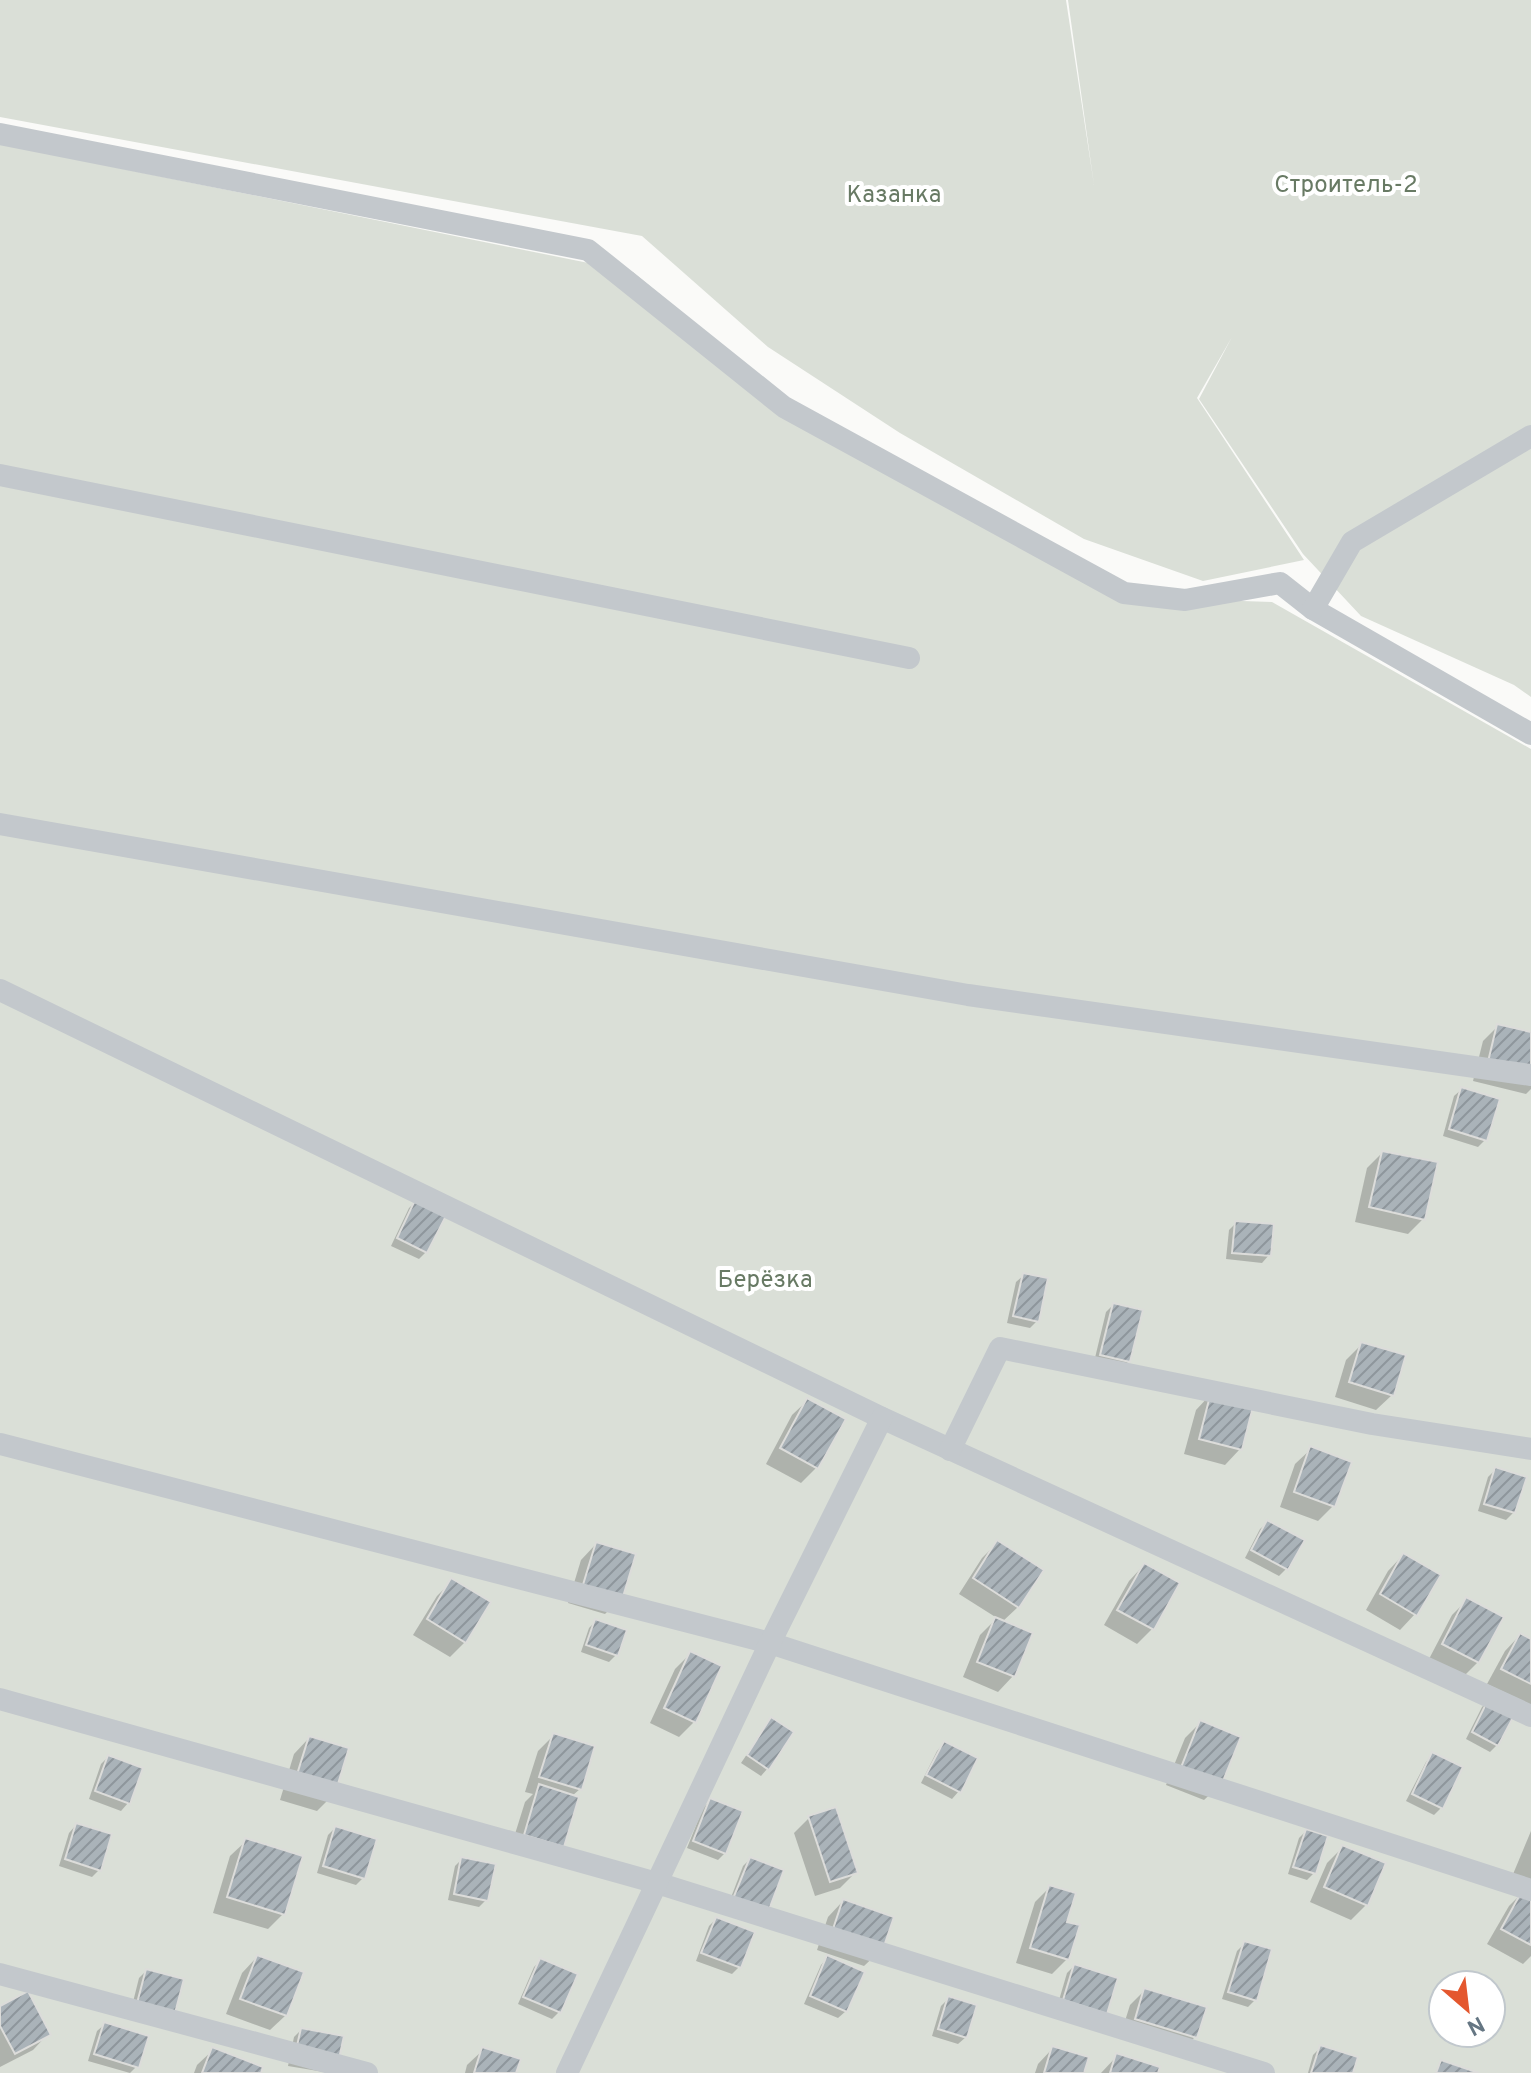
<svg xmlns="http://www.w3.org/2000/svg" width="1531" height="2073" font-family="Overpass,sans-serif">
<style>
.garden{fill:#dadfd7;fill-rule:evenodd}
.shadow{fill:#0003}
.building{fill:url(#building-hatch);stroke:#dcdcda;stroke-width:2}
.lines{fill:none;stroke-linecap:round;stroke-linejoin:round}
.service{stroke:#c3c8cc;stroke-width:22}
.labels{text-anchor:middle;dominant-baseline:central;stroke-width:8;stroke-linejoin:round;paint-order:stroke}
.park-label{font-size:24px;fill:#687a64;stroke:#fff}
</style>
<defs>
<pattern id="building-hatch" width="6" height="6" patternUnits="userSpaceOnUse" patternTransform="scale(2)"><rect width="6" height="6" fill="#aab3b9"/><path d="M-1 1l2-2M0 6l6-6M5 7l2-2" fill="none" stroke="#8e969c"/></pattern>
</defs>
<rect width="100%" height="100%" fill="#fafaf8"/>
<!-- garden -->
<g class="garden">
<polygon points="0,0 1066,0 1094,185 1068,0 1531,0 1531,697 1514,685 1361,616 1303,554 1199,399 1232,337 1197,398 1304,560 1203,581 1084,539 900,433 768,347 642,236 0,117"/>
<path d="M0 144 633 272 803 413 1153 598 1272 602 1531 749V2073H0ZM1443 1985H1491V2033H1443Z"/>
</g>
<!-- shadow -->
<g class="shadow">
<polygon points="1498,1026 1531,1034 1531,1089 1526,1094 1473,1081 1483,1041"/>
<polygon points="1462,1089 1485,1140 1478,1147 1443,1136 1454,1096"/>
<polygon points="1382,1153 1424,1218 1408,1234 1355,1222 1367,1168"/>
<polygon points="417,1201 426,1252 419,1259 391,1246 409,1208"/>
<polygon points="1236,1223 1269,1255 1262,1263 1226,1259 1229,1230"/>
<polygon points="1024,1275 1037,1321 1030,1328 1007,1323 1016,1282"/>
<polygon points="1113,1305 1129,1361 1121,1369 1094,1362 1106,1312"/>
<polygon points="1362,1344 1392,1395 1376,1410 1335,1397 1346,1360"/>
<polygon points="1211,1394 1240,1449 1225,1465 1184,1454 1196,1410"/>
<polygon points="808,1400 816,1468 801,1483 766,1464 792,1415"/>
<polygon points="1311,1449 1333,1506 1318,1521 1280,1507 1295,1464"/>
<polygon points="1495,1470 1514,1512 1506,1520 1478,1511 1488,1477"/>
<polygon points="1268,1522 1302,1541 1286,1569 1279,1576 1245,1558 1260,1529"/>
<polygon points="997,1543 1018,1607 1002,1622 1030,1634 1013,1676 998,1692 963,1677 980,1635 997,1618 959,1594 982,1558"/>
<polygon points="596,1544 620,1599 605,1614 568,1603 581,1560"/>
<polygon points="1403,1555 1415,1614 1400,1630 1366,1610 1388,1571"/>
<polygon points="1144,1565 1152,1629 1137,1644 1104,1625 1129,1581"/>
<polygon points="452,1581 465,1642 450,1657 413,1635 437,1596"/>
<polygon points="1467,1600 1478,1662 1463,1677 1429,1659 1452,1615"/>
<polygon points="596,1621 616,1655 609,1662 581,1652 589,1628"/>
<polygon points="1520,1635 1531,1641 1531,1705 1487,1684 1505,1651"/>
<polygon points="691,1653 694,1722 679,1737 650,1723 675,1669"/>
<polygon points="1489,1700 1497,1745 1490,1752 1466,1739 1482,1707"/>
<polygon points="771,1719 768,1768 761,1776 741,1763"/>
<polygon points="1200,1723 1220,1785 1204,1800 1166,1785 1185,1738"/>
<polygon points="553,1736 580,1789 510,1850 525,1802 533,1794 525,1792 538,1751"/>
<polygon points="309,1738 332,1796 317,1811 280,1800 294,1754"/>
<polygon points="944,1743 959,1791 952,1799 921,1783 937,1751"/>
<polygon points="1433,1754 1441,1808 1434,1815 1406,1801 1426,1762"/>
<polygon points="108,1757 128,1803 121,1811 89,1799 101,1764"/>
<polygon points="710,1801 725,1853 718,1860 687,1848 703,1808"/>
<polygon points="809,1818 855,1873 840,1888 815,1896 794,1833"/>
<polygon points="76,1825 99,1870 92,1877 59,1866 69,1833"/>
<polygon points="335,1828 363,1878 356,1885 317,1873 328,1835"/>
<polygon points="1306,1831 1314,1873 1307,1880 1288,1874 1299,1838"/>
<polygon points="1531,1831 1531,1887 1511,1879"/>
<polygon points="246,1841 283,1914 268,1929 213,1913 230,1856"/>
<polygon points="1343,1847 1366,1905 1351,1920 1310,1902 1327,1863"/>
<polygon points="462,1859 486,1900 479,1907 448,1900 455,1866"/>
<polygon points="750,1859 782,1871 727,1908 743,1866"/>
<polygon points="1050,1887 1065,1923 1067,1959 1052,1974 1016,1963 1035,1902"/>
<polygon points="1524,1891 1531,1895 1531,1956 1523,1964 1487,1944 1509,1906"/>
<polygon points="843,1901 880,1951 864,1966 817,1950 828,1917"/>
<polygon points="716,1919 752,1933 739,1967 732,1974 696,1961 709,1926"/>
<polygon points="1245,1943 1255,2000 1248,2007 1222,1999 1237,1951"/>
<polygon points="257,1957 286,2015 270,2030 226,2014 242,1973"/>
<polygon points="828,1957 846,2011 838,2018 804,2004 821,1965"/>
<polygon points="541,1960 559,2012 552,2019 518,2004 534,1967"/>
<polygon points="1074,1966 1116,1979 1057,2007 1067,1973"/>
<polygon points="146,1971 181,1980 130,2014 139,1978"/>
<polygon points="1145,1990 1195,2037 1180,2052 1121,2034 1130,2005"/>
<polygon points="949,1998 966,2037 958,2044 932,2036 941,2006"/>
<polygon points="0,2008 48,2034 33,2050 0,2067"/>
<polygon points="105,2024 137,2066 130,2073 88,2061 97,2031"/>
<polygon points="301,2030 330,2073 288,2066 294,2037"/>
<polygon points="1321,2047 1351,2073 1308,2073 1313,2055"/>
<polygon points="1053,2048 1082,2073 1035,2073 1038,2064"/>
<polygon points="213,2050 259,2073 194,2073 197,2065"/>
<polygon points="483,2050 514,2073 465,2073 467,2065"/>
<polygon points="1117,2056 1156,2073 1101,2073"/>
</g>
<!-- building -->
<g class="building">
<polygon points="1497,1024 1531,1032 1531,1076 1487,1066"/>
<polygon points="1461,1087 1500,1099 1487,1141 1449,1129"/>
<polygon points="1382,1151 1438,1162 1425,1220 1369,1207"/>
<polygon points="416,1198 447,1214 427,1253 397,1238"/>
<polygon points="1235,1221 1274,1224 1271,1256 1232,1253"/>
<polygon points="1023,1273 1048,1278 1039,1322 1013,1316"/>
<polygon points="1113,1303 1143,1310 1130,1362 1100,1355"/>
<polygon points="1361,1342 1406,1355 1394,1396 1349,1382"/>
<polygon points="1211,1392 1254,1403 1242,1450 1199,1439"/>
<polygon points="807,1398 846,1419 818,1469 780,1448"/>
<polygon points="1310,1446 1352,1462 1335,1507 1294,1492"/>
<polygon points="1495,1467 1527,1477 1515,1513 1484,1504"/>
<polygon points="1267,1520 1305,1540 1288,1570 1251,1550"/>
<polygon points="997,1540 1044,1570 1019,1608 973,1578"/>
<polygon points="596,1542 636,1554 622,1600 582,1588"/>
<polygon points="1403,1553 1441,1575 1417,1616 1380,1594"/>
<polygon points="1144,1563 1180,1583 1154,1630 1117,1610"/>
<polygon points="451,1578 491,1602 466,1643 427,1619"/>
<polygon points="1466,1597 1504,1617 1479,1663 1442,1644"/>
<polygon points="995,1617 1033,1633 1015,1677 977,1662"/>
<polygon points="595,1619 627,1630 618,1656 586,1645"/>
<polygon points="1520,1633 1531,1639 1531,1684 1501,1669"/>
<polygon points="690,1651 722,1666 696,1723 664,1708"/>
<polygon points="1489,1698 1516,1712 1498,1746 1472,1732"/>
<polygon points="771,1717 794,1732 769,1770 747,1755"/>
<polygon points="1200,1720 1241,1737 1221,1786 1180,1770"/>
<polygon points="553,1733 595,1746 582,1790 539,1777"/>
<polygon points="309,1736 349,1748 334,1797 294,1784"/>
<polygon points="944,1741 978,1758 961,1793 926,1775"/>
<polygon points="1432,1752 1463,1767 1443,1809 1412,1794"/>
<polygon points="108,1755 143,1768 130,1804 95,1791"/>
<polygon points="539,1784 579,1797 564,1847 524,1835"/>
<polygon points="710,1798 743,1811 726,1854 693,1841"/>
<polygon points="836,1807 858,1873 830,1882 808,1816"/>
<polygon points="76,1823 112,1834 101,1871 65,1859"/>
<polygon points="335,1826 377,1839 365,1879 323,1866"/>
<polygon points="1306,1829 1328,1836 1316,1874 1293,1867"/>
<polygon points="245,1838 303,1856 285,1915 227,1897"/>
<polygon points="1342,1845 1386,1863 1368,1906 1324,1887"/>
<polygon points="461,1857 496,1864 488,1901 454,1894"/>
<polygon points="750,1857 784,1870 767,1915 732,1901"/>
<polygon points="1049,1885 1076,1893 1067,1922 1080,1925 1069,1960 1030,1948"/>
<polygon points="1523,1889 1531,1893 1531,1945 1501,1929"/>
<polygon points="843,1899 894,1917 882,1952 831,1935"/>
<polygon points="716,1917 755,1932 741,1968 701,1953"/>
<polygon points="1244,1941 1272,1949 1257,2001 1228,1992"/>
<polygon points="257,1955 304,1972 287,2016 240,1999"/>
<polygon points="827,1955 865,1972 847,2012 810,1996"/>
<polygon points="540,1958 578,1974 561,2013 523,1997"/>
<polygon points="1074,1964 1118,1978 1107,2014 1063,2000"/>
<polygon points="146,1969 184,1979 174,2017 136,2007"/>
<polygon points="1144,1988 1207,2007 1197,2038 1135,2019"/>
<polygon points="28,1991 51,2035 15,2054 0,2026 0,2006"/>
<polygon points="948,1996 977,2005 967,2038 938,2029"/>
<polygon points="104,2022 149,2036 139,2068 94,2054"/>
<polygon points="301,2028 344,2036 337,2068 294,2059"/>
<polygon points="1320,2045 1358,2057 1353,2073 1311,2073"/>
<polygon points="1052,2046 1089,2057 1084,2073 1044,2073"/>
<polygon points="212,2047 263,2067 261,2073 202,2073"/>
<polygon points="482,2047 521,2059 516,2073 474,2073"/>
<polygon points="1116,2053 1160,2067 1158,2073 1110,2073"/>
<polygon points="1441,2060 1479,2073 1436,2073"/>
</g>
<g class="lines">
<!-- service -->
<g class="service">
<polyline points="0,134 588,250 784,407 1124,593 1185,600 1280,583 1313,609 1531,734"/>
<polyline points="0,475 909,658"/>
<polyline points="1313,609 1352,542 1531,436"/>
<polyline points="0,824 968,995 1531,1075"/>
<polyline points="0,990 882,1418 1531,1716"/>
<polyline points="0,1444 770,1643 1531,1890"/>
<polyline points="950,1450 1000,1348 1372,1424 1531,1449"/>
<polyline points="0,1699 657,1883 1264,2073"/>
<polyline points="0,1974 367,2073"/>
<polyline points="567,2073 770,1643 882,1418"/>
</g>
</g>
<g class="labels">
<!-- park labels -->
<g class="park-label">
<text x="1346" y="186">Строитель-2</text>
<text x="894" y="196">Казанка</text>
<text x="765" y="1281">Берёзка</text>
</g>
</g>
<!-- north arrow -->
<g transform="translate(1467 2009) rotate(152)"><circle r="38" fill="#ffffff" stroke="#c1c8cd" stroke-width="2"/>
<path d="M0-6L14 30L0 20L-14 30Z" fill="#e4572e"/>
<text y="-12" font-size="22" font-weight="bold" text-anchor="middle" fill="#657683">N</text>
</g>
</svg>
